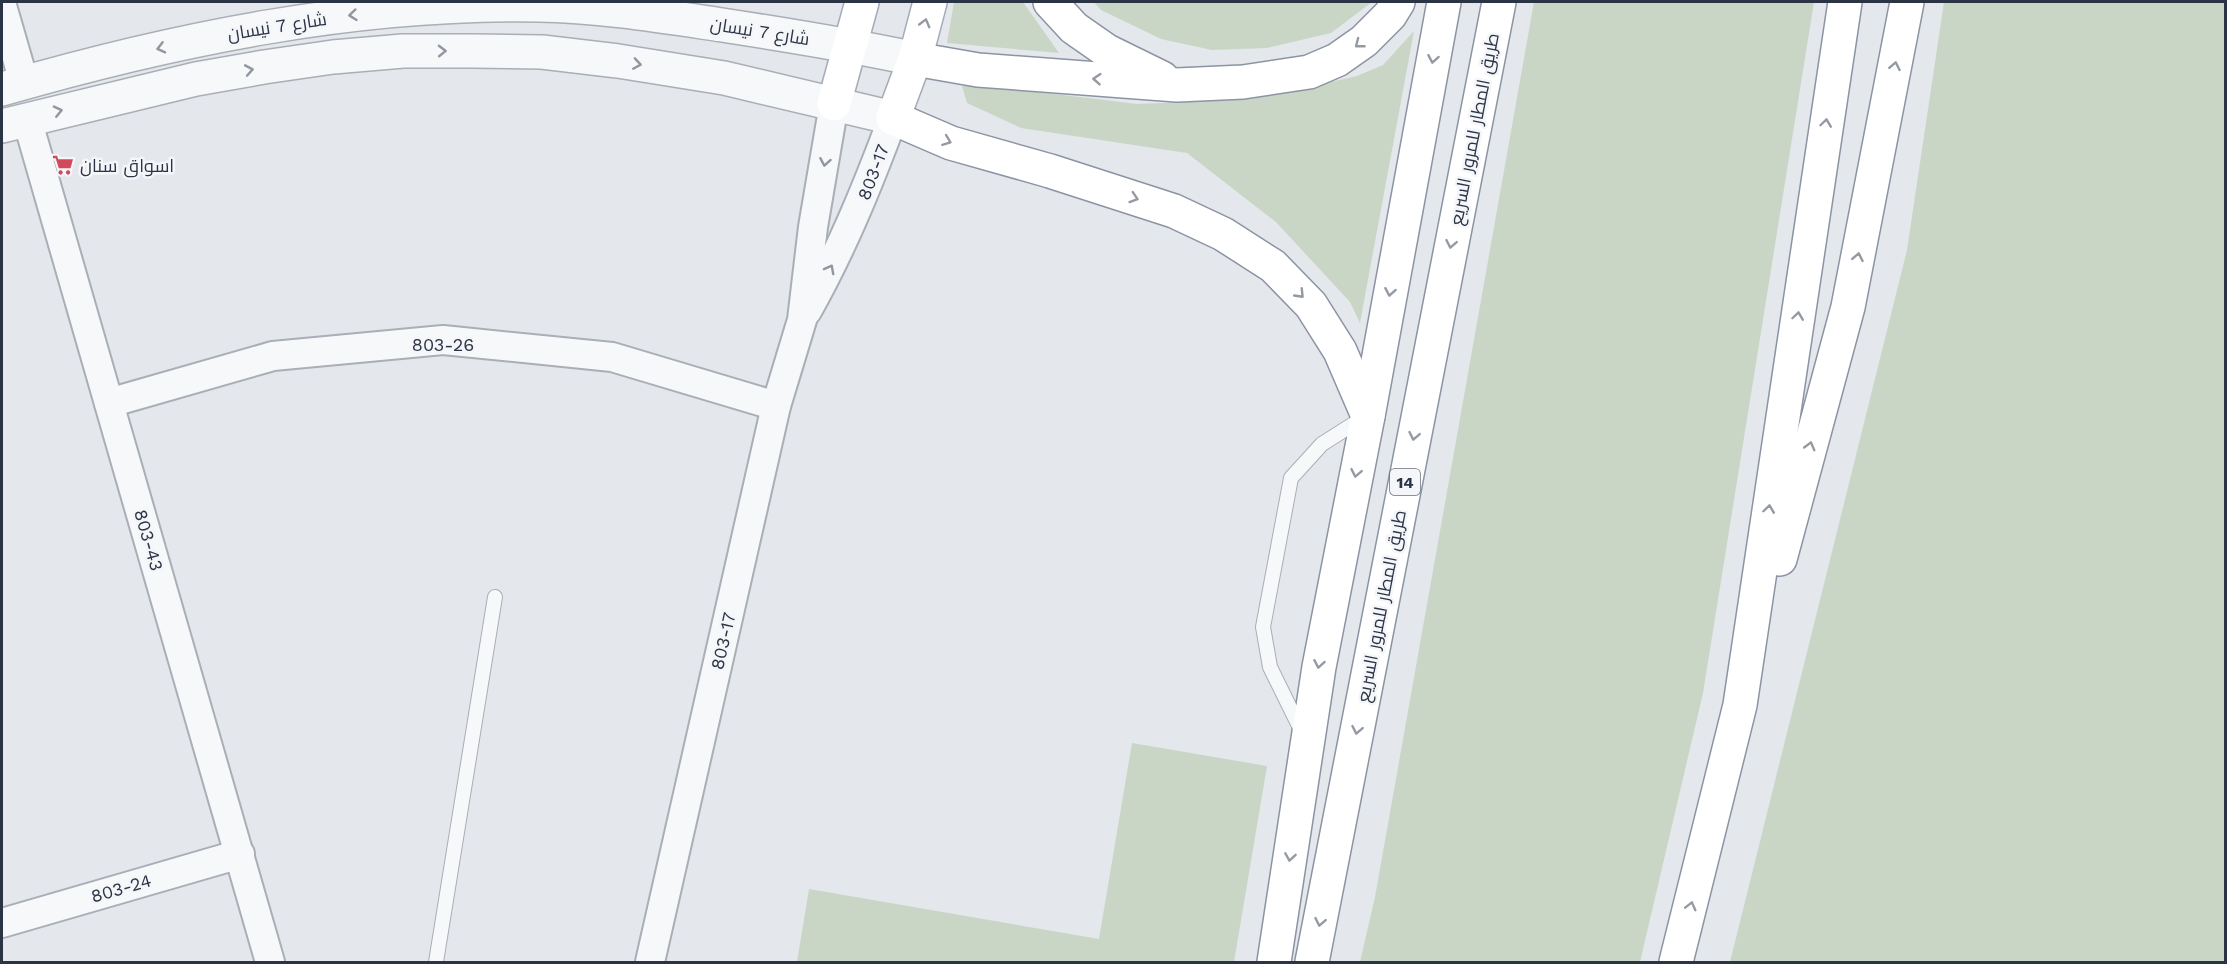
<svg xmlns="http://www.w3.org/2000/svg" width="2227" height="964" font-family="'Work Sans',Cairo,sans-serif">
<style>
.green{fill:#c9d6c5}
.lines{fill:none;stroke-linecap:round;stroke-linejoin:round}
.service-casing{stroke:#a9aeb7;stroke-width:16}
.minor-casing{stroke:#a9aeb7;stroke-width:32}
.tertiary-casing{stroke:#a9aeb7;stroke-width:36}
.primary-casing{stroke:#a3abb8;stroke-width:36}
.motorway-casing{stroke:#8b94a3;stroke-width:36}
.service{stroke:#f7f8fa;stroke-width:14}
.minor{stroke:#f7f8fa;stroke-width:28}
.tertiary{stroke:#f7f8fa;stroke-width:33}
.primary{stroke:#fff;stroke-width:33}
.motorway{stroke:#fff;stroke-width:33}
.oneway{stroke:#9196a0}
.oneway2{stroke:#959aa2}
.labels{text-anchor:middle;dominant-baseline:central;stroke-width:5;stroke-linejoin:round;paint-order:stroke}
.shield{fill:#f4f6f9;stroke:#676e7b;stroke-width:1.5}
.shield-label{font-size:16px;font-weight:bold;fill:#2b3445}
.street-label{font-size:18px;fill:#2b3445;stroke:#f4f6f9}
.poi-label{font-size:18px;fill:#2b3445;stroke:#f4f6f9;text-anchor:start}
</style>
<rect width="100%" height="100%" fill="#e4e7ec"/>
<!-- green -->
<g class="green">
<polygon points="954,2 1023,2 1059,53 947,43"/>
<polygon points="1094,2 1372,2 1331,33 1267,48 1212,50 1161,39 1101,10"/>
<polygon points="1534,2 1814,2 1703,693 1640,962 1360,962 1375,897"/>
<polygon points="1944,2 2225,2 2225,962 1730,962 1907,250"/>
<polygon points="1414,31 1360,323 1350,302 1276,222 1187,153 1021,128 967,103 962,86 982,85 1137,104 1234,100 1304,88 1357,76 1383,65"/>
<polygon points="1132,743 1267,766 1234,962 797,962 809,889 1099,939"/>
</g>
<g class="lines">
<defs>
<g id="service">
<polyline points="1302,732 1270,667 1263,627 1291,478 1322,444 1363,418"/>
<polyline points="436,962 495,597"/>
</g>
<g id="minor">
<polyline points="2,6 24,82"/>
<polyline points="27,119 270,962"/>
<path d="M807 311C842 249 868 185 893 118"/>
<polyline points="109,403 273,356 443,340 612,357 776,406"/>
<polyline points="2,923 240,854"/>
<polyline points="650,962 776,406 802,320 813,227 834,104"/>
</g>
<g id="tertiary">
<path d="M2 89C175 39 356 2 538 5 600 6 661 16 722 25 787 35 851 45 915 59"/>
<polyline points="2,126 196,79 264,67 333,57 403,51 472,51 542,52 618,61 724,78 893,118"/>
</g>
<g id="primary">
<polyline points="834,104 862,2"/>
<polyline points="893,118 915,59 930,2"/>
</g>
<g id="motorway">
<polyline points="1050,2 1074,28 1107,51 1162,78"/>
<polyline points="915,59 978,70 1177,85 1243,82 1309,72 1337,60 1364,41 1390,15 1398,2"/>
<polyline points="893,118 951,143 1050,171 1174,211 1223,234 1273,266 1311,305 1340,351 1368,416"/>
<polyline points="1780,559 1848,307 1907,2"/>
<polyline points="1274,962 1319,667 1368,416 1444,2"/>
<polyline points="1312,962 1499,2"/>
<polyline points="1676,962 1740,705 1845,2"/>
</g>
</defs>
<!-- service casing -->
<use href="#service" class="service-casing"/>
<!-- minor casing -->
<use href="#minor" class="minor-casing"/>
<!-- tertiary casing -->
<use href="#tertiary" class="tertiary-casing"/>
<!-- primary casing -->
<use href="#primary" class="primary-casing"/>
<!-- motorway casing -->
<use href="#motorway" class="motorway-casing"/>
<!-- service -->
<use href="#service" class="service"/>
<!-- minor -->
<use href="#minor" class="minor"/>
<!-- tertiary -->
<use href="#tertiary" class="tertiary"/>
<!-- primary -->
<use href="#primary" class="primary"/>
<!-- motorway -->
<use href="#motorway" class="motorway"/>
</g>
<!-- one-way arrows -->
<defs><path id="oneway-chevron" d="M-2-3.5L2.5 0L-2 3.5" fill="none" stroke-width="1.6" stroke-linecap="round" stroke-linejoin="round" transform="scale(1.5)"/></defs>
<g class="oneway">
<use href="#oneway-chevron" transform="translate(353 15) rotate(174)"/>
<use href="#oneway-chevron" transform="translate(161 48) rotate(166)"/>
<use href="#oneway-chevron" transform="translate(442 51) rotate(-1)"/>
<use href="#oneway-chevron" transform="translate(637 64) rotate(9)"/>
<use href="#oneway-chevron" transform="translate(249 70) rotate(-10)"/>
<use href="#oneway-chevron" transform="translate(58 111) rotate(-13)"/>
<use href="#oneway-chevron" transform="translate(825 162) rotate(100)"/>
<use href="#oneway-chevron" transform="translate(830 269) rotate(-62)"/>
</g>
<g class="oneway2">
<use href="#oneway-chevron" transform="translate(925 23) rotate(-75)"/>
<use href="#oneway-chevron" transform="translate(1359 44) rotate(142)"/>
<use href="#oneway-chevron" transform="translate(1433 59) rotate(100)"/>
<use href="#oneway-chevron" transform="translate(1895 66) rotate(-79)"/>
<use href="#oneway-chevron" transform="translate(1097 79) rotate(-176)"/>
<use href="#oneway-chevron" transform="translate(1826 123) rotate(-82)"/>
<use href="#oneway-chevron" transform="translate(947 141) rotate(21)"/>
<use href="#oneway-chevron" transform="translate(1134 198) rotate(18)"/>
<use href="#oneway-chevron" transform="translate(1451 244) rotate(101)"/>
<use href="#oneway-chevron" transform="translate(1858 257) rotate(-79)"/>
<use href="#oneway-chevron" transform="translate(1390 292) rotate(100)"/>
<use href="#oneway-chevron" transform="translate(1300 294) rotate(46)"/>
<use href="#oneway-chevron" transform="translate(1798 316) rotate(-82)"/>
<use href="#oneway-chevron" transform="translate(1414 436) rotate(101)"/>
<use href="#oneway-chevron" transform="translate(1810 446) rotate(-75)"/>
<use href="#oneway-chevron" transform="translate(1356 473) rotate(101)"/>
<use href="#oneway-chevron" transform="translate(1769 509) rotate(-82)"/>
<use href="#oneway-chevron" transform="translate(1319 664) rotate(100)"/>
<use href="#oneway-chevron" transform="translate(1357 730) rotate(101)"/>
<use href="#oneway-chevron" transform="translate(1290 857) rotate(99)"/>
<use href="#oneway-chevron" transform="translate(1691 906) rotate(-76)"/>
<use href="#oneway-chevron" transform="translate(1320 922) rotate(101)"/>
</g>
<!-- icons -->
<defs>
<symbol id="supermarket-bare" viewBox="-9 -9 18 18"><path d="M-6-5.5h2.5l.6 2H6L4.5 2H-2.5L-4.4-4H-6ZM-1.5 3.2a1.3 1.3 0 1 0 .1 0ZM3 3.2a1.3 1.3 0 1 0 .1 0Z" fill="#d1495b" stroke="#f4f6f9" stroke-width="2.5" paint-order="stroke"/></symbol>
</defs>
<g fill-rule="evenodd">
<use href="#supermarket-bare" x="48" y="150" width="30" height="30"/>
</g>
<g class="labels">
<!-- shield labels -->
<rect class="shield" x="1390" y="469" width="30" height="26" rx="4.5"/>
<g class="shield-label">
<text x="1405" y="482">14</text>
</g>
<!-- street labels -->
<g class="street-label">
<text transform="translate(277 26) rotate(-9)">شارع 7 نيسان</text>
<text transform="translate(760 31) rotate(9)">شارع 7 نيسان</text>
<text transform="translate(1474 129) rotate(-79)">طريق المطار للمرور السريع</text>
<text transform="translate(873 172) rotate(-69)">803-17</text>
<text x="443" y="344">803-26</text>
<text transform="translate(149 540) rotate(74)">803-43</text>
<text transform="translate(1381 606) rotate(-79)">طريق المطار للمرور السريع</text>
<text transform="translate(723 641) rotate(-77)">803-17</text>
<text transform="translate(121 888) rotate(-16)">803-24</text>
</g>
<!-- poi labels -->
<g class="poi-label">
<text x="80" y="165">اسواق سنان</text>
</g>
</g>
<!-- border -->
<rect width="2227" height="964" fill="none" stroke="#2b3445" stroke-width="6"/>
</svg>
